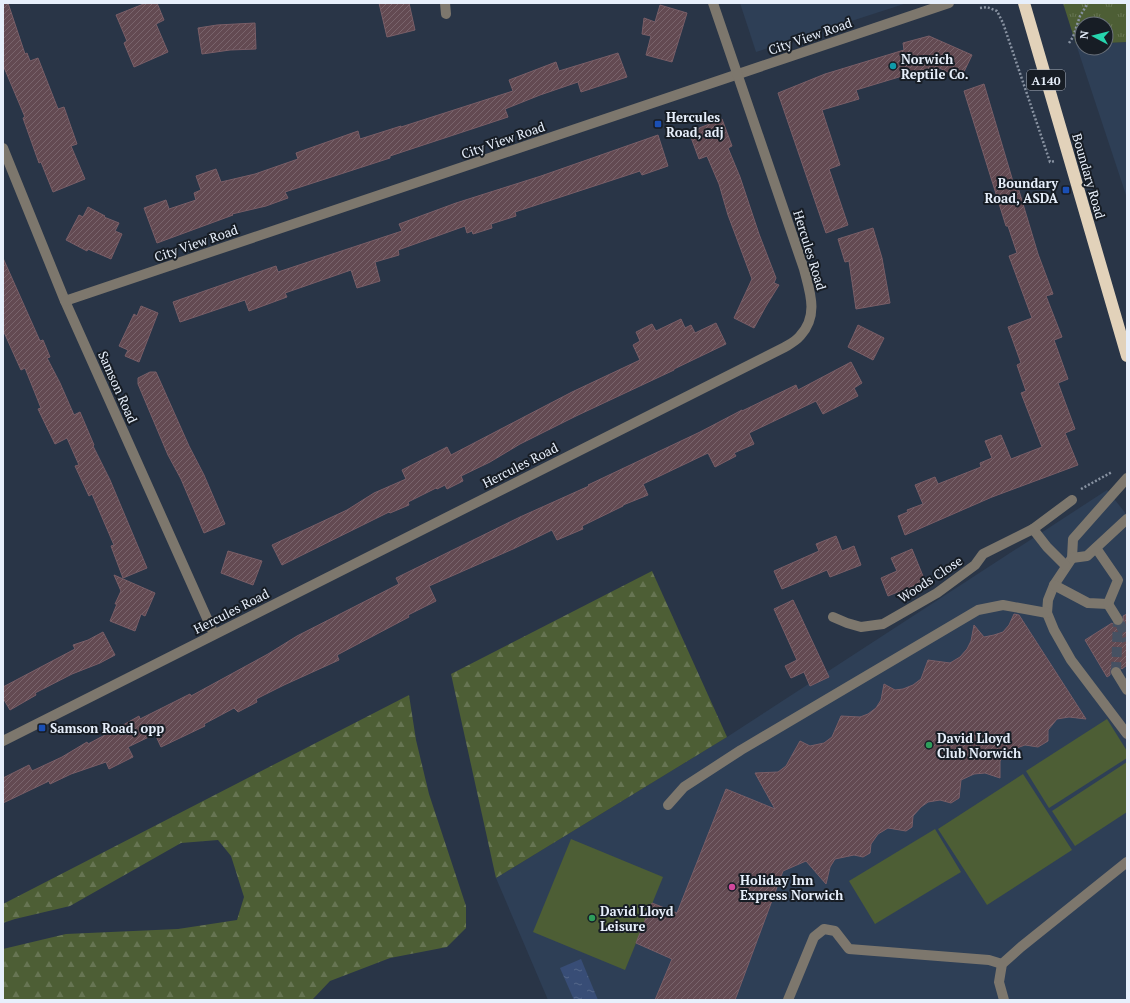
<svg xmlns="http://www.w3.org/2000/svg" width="1130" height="1003" font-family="'PT Serif',serif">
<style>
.built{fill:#2e3f56}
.grass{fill:url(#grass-tufts)}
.forest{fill:url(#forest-firs)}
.garden{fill:#4d5e35}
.water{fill:url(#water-ripples)}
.building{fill:url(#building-hatch);stroke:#795e67}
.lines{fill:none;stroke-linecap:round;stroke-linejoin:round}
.minor-tunnel{stroke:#465162;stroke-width:10;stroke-dasharray:10 5;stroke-linecap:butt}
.path{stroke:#8993a2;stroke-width:2.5;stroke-dasharray:2 2;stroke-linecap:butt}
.minor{stroke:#7d776d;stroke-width:10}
.highway{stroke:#e2d2ba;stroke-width:12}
.culture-dot{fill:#0f9aa8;stroke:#171d25;stroke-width:1.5}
.transit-dot{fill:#1a4fb4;stroke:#171d25;stroke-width:1.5}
.leisure-dot{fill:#2e9e5b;stroke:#171d25;stroke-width:1.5}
.hotel-dot{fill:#d1479c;stroke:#171d25;stroke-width:1.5}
.labels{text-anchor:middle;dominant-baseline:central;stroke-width:4;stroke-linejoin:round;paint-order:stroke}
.shield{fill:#171d25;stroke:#a9b0bb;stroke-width:1}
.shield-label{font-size:12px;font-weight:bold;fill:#e7effb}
.street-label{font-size:13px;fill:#e7effb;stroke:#171d25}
.poi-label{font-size:13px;font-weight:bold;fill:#e7effb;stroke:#171d25;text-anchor:start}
</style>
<defs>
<pattern id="grass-tufts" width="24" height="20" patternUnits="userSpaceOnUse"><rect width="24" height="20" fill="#4d5e35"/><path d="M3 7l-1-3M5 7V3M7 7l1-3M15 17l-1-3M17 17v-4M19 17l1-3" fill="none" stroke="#677553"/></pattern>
<pattern id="forest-firs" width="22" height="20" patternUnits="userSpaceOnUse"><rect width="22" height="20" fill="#4d5e35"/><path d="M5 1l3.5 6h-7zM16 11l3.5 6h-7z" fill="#677553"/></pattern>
<pattern id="water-ripples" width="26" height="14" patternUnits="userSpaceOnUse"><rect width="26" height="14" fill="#384d76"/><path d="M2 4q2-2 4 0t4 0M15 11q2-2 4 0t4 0" fill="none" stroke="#55678a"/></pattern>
<pattern id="building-hatch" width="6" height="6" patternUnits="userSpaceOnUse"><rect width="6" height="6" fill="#634a52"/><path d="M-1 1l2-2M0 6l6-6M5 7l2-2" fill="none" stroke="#79646c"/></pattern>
</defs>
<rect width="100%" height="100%" fill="#293547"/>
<!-- built -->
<g class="built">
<polygon points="740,3 907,3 756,52"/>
<polygon points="1127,42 1127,198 1076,44 1082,43 1082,48 1106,48 1106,43"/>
<polygon points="1107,490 1127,515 1127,1000 548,1000 496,878 727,737"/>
</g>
<!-- grass -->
<polygon class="grass" points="1063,3 1127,3 1127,42 1106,43 1106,24 1082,24 1082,43 1076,44"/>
<!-- forest -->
<g class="forest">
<polygon points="652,571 727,737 496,878 451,674"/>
<polygon points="409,695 416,740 429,794 466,906 466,928 447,947 390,958 330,981 312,1000 3,1000 3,949 66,934 178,929 237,920 244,897 231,856 218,840 181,843 70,906 15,919 3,923 3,904"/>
</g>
<!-- garden -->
<g class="garden">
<polygon points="1107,719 1127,751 1127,758 1049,808 1026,771"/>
<polygon points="1127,762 1127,812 1075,846 1052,811"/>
<polygon points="1023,774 1072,850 987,905 938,829"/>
<polygon points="935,829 961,872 875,924 849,881"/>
<polygon points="571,839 663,877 625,970 533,932"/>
</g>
<!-- water -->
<polygon class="water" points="581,959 598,1000 574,1000 560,968"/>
<!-- building -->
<g class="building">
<polygon points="3,3 8,3 25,54 27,53 30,61 38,58 58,109 64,107 77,144 71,146 85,179 53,192 41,162 39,163 23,118 25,117 3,65"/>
<polygon points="146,3 157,3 164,20 156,24 168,52 134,67 124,43 127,41 116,15"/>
<polygon points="379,3 409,3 415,30 387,37"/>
<polygon points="660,5 687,13 672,62 646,55 651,36 642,34 644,18 655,22"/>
<polygon points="255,23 256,49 230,50 202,54 198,28 217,25"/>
<polygon points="929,36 972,55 961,78 937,67 909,72 909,74 856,90 859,99 822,110 840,165 829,169 848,225 826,233 778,93 825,74 904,50 903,43"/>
<polygon points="618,53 627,77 581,92 578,82 540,95 505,109 508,117 390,156 390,158 285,192 288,198 266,206 232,214 233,215 157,243 144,208 166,200 169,209 196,200 194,193 201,190 196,176 216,169 221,182 255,174 298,159 296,153 358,131 360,139 401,126 401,127 513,91 509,80 556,62 559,71"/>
<polygon points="984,84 1014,185 1017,184 1038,254 1053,294 1046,296 1062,337 1054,340 1068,379 1058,383 1075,429 1065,433 1078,465 992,497 905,535 898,516 908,512 907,510 923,504 915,485 935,477 938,484 981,467 980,463 992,458 985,441 1001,435 1011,459 1042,447 1021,393 1026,391 1017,365 1021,363 1008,327 1032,318 1009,256 1017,253 1008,226 1006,226 964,91"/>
<polygon points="722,119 732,146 728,148 740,177 759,234 776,278 774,283 779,285 766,306 754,328 734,318 752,279 728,215 719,184 707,156 699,159 689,132"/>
<polygon points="658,135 668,166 642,175 640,171 515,212 516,216 491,224 492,228 473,234 472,231 467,233 465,226 398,250 399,255 375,262 380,281 357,288 351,270 285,293 287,297 249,311 245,300 180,322 173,302 276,266 278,272 402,231 399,224 456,203 541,176"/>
<polygon points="88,207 105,216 104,217 119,223 115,231 122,234 111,259 88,249 87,251 66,240 79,215 83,217"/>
<polygon points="873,228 882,258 890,303 856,309 849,261 845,262 838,239"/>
<polygon points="3,258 40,341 43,340 50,357 47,358 60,383 74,415 80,412 94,445 93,446 110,480 147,568 123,578 111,546 114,545 92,494 89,496 75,466 79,465 67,438 55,444 38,409 41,408 25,368 21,370 3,330"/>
<polygon points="141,306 158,313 139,362 125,356 128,350 119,346 134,314 137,316"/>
<polygon points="681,319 685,328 691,325 695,333 716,323 726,344 674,369 674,370 576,416 520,444 490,462 461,476 463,481 447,489 445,485 437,489 436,488 408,502 409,505 390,513 389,512 282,565 272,545 347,510 374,493 406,479 402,470 447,447 451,455 572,392 640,360 633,345 640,341 636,332 652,324 656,331"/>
<polygon points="858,325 884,338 873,360 848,347"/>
<polygon points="851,362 862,383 854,388 858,396 823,414 816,401 749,433 754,444 734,453 736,456 715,467 708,453 643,484 648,495 623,505 623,506 582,526 583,529 557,540 552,530 513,549 429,586 436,601 408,615 409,617 337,655 339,660 284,685 256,699 257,702 238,712 234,708 204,724 205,726 161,747 155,734 128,747 133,757 109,769 106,762 71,774 50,784 49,781 3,803 3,778 29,765 32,771 62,757 87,742 88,744 118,728 139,716 140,719 190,694 191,696 268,654 297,636 399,584 396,578 520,517 589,486 588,485 700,432 742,410 742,411 796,385 798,390"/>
<polygon points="150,372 156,372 189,446 204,475 225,524 204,533 181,479 168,455 138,384 138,378"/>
<polygon points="836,536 842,551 854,546 861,565 830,577 827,570 782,589 774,571 819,551 816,544"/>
<polygon points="912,549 925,581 888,596 881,578 897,571 891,558"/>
<polygon points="228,551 262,561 253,585 221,573"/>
<polygon points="114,575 155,593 145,616 141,614 135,631 110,621 117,604 115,604 121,591"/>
<polygon points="793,600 829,677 810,686 804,672 791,678 785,666 797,660 774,609"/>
<polygon points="1014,614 1019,615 1086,719 1069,717 1057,719 1048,730 1048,741 1038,747 1025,745 1014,749 1005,754 1000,761 1000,778 985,773 974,774 961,780 959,798 951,803 940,800 928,802 921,807 913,816 912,827 906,831 888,828 878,834 871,844 870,853 863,857 854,855 835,859 830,867 826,884 806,861 783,871 735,1000 655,1000 672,959 636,943 652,903 677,913 726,789 775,809 755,773 778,772 786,766 800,741 810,746 824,743 832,737 841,716 860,717 868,714 876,708 881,700 884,684 895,690 903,689 913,685 921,679 928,660 950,663 960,657 967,649 971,641 974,625 984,637 994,635 1003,632 1009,625"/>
<polygon points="1127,614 1127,665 1122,669 1119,666 1113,666 1110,669 1110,675 1107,677 1085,640 1112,623 1115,626 1121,626 1124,623 1123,616"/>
<polygon points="103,632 115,655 100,663 72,674 35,693 36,695 10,710 3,698 3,687 75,649 73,645 88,640"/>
</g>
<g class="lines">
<!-- minor-tunnel -->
<g class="minor-tunnel">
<polyline points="1120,623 1127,641"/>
<polyline points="1116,672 1118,620"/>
</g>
<!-- path -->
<g class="path">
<polyline points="980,8 987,7 997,11 1003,23 1050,162 1055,161"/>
<polyline points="1069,43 1073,37 1080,16 1088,3"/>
<polyline points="1081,489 1112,472"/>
</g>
<!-- minor -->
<g class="minor">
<polyline points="445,3 446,14"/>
<polyline points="3,148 65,301 214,634"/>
<polyline points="65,301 949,3"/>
<polyline points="1127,478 1073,539 1072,558 1054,585 1048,600 1047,613 1054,630 1071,660 1127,734"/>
<polyline points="1033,529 1072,500"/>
<polyline points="1096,548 1118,580 1108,604"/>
<polyline points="1072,558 1087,556 1127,519"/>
<polyline points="1054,585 1088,603 1108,604"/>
<polyline points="1108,604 1118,620"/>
<polyline points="833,617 847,623 861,627 883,624 937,593 975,565 983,554 1033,529 1047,547 1066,566"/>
<polyline points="1116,672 1127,690"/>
<path d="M3 741 785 347C790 344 796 341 800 336 819 316 810 292 804 269L713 3"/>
<polyline points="668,805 684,787 741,750 978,610 1003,605 1047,613"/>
<polyline points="788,1000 814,937 824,929 835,931 849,949 989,960 1002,964"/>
<polyline points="1004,1000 999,982 1002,964 1021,947 1127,862"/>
</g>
<!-- highway -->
<polyline class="highway" points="1024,3 1127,356"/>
</g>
<!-- markers -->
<circle class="culture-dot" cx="893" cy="66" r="4"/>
<g class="transit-dot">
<rect x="654" y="120" width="8" height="8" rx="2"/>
<rect x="1062" y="186" width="8" height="8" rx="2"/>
<rect x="38" y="724" width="8" height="8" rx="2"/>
</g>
<g class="leisure-dot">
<circle cx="929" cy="745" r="4"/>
<circle cx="592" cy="918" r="4"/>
</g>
<circle class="hotel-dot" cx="732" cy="887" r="4"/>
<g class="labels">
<!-- shield labels -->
<rect class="shield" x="1027" y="70" width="38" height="20" rx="3"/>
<g class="shield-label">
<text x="1046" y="80">A140</text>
</g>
<!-- street labels -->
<g class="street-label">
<text transform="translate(810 36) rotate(-19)">City View Road</text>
<text transform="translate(503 140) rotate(-19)">City View Road</text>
<text transform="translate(1089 176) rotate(74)">Boundary Road</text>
<text transform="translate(196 243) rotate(-19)">City View Road</text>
<text transform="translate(810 250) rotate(73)">Hercules Road</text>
<text transform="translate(118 387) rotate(66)">Samson Road</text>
<text transform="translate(520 465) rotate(-27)">Hercules Road</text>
<text transform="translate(930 579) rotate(-33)">Woods Close</text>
<text transform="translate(231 611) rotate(-27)">Hercules Road</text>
</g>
<!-- poi labels -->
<g class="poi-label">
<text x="901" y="59">Norwich<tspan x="901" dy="15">Reptile Co.</tspan></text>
<text x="666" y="117">Hercules<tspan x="666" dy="15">Road, adj</tspan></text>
<text x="1058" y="183" text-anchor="end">Boundary<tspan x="1058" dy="15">Road, ASDA</tspan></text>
<text x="50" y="728">Samson Road, opp</text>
<text x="937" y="738">David Lloyd<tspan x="937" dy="15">Club Norwich</tspan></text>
<text x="740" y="880">Holiday Inn<tspan x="740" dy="15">Express Norwich</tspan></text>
<text x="600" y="911">David Lloyd<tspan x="600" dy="15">Leisure</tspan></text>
</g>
</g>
<!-- border -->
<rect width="1130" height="1003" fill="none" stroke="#e7effb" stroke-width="8"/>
<!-- north arrow -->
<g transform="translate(1094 36) rotate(277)"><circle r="19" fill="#171d25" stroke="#6a717b"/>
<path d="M0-3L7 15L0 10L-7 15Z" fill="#26d5ae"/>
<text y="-6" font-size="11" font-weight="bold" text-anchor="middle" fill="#e7effb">N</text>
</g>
</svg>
